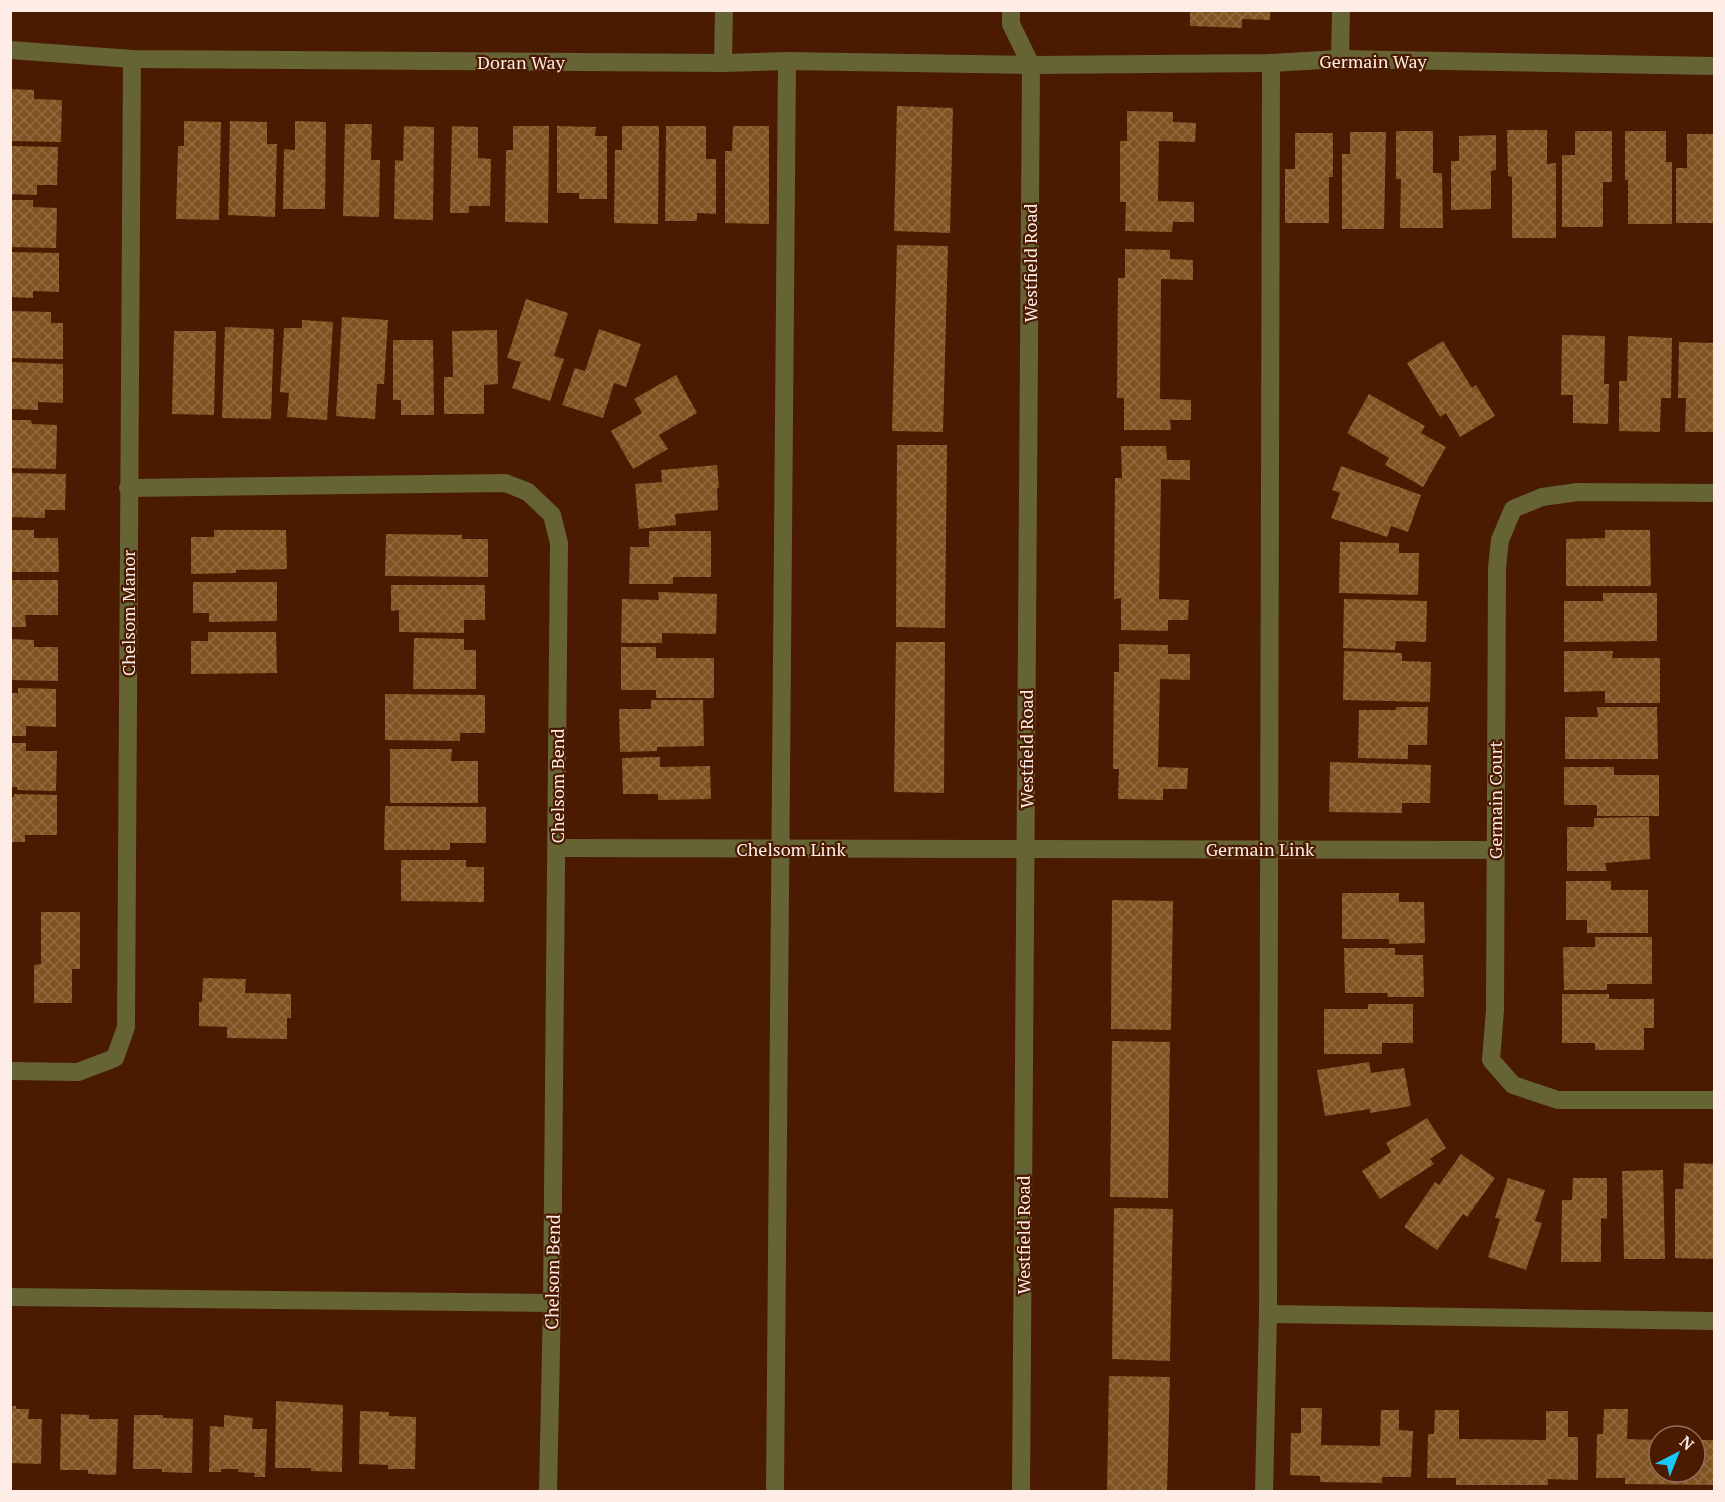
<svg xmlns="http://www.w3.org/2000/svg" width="1725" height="1502" font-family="'PT Serif',serif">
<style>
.building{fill:url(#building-cross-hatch)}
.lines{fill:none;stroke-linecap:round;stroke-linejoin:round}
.minor{stroke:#666335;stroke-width:18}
.labels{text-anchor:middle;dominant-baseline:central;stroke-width:4.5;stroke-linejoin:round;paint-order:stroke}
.street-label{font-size:18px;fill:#feede6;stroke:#4a1a01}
</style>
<defs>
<pattern id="building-cross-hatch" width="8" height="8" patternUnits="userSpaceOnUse" patternTransform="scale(1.5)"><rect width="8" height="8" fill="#805322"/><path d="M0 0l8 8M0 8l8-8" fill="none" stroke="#936c42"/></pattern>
</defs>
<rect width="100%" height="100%" fill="#4a1a01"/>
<!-- building -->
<g class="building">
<polygon points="1190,10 1270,10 1270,20 1242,19 1242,28 1190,26"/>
<polygon points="10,89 34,90 34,99 62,100 61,142 10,141"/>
<polygon points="897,106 953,108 950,233 894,231"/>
<polygon points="1127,111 1173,112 1173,122 1196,123 1195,142 1159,141 1158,201 1194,202 1194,222 1173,222 1172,232 1125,231 1126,202 1120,202 1120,141 1127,141"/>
<polygon points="184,121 221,122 219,220 176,219 178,146 184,146"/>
<polygon points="230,121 267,122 267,144 277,144 275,217 228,215"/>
<polygon points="295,121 326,122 325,209 283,209 284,149 295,150"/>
<polygon points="345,124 372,124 371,160 380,160 379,217 343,216"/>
<polygon points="404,126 434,127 433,220 394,219 395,160 403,161"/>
<polygon points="452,126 478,127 478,158 491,159 490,206 469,206 469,213 450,213"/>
<polygon points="513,126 549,126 548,223 505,222 506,150 513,150"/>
<polygon points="557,126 596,127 595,136 607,136 607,199 579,199 579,193 557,193"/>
<polygon points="622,126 659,126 658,224 614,223 615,150 622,150"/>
<polygon points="666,126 706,126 706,159 716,159 716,214 697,213 697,221 665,221"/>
<polygon points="733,126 769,126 769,224 725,223 725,151 732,151"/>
<polygon points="1507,130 1547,130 1547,164 1556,163 1556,238 1512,238 1512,177 1508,176"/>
<polygon points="1396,131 1433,131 1433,173 1442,173 1443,228 1400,228 1401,179 1396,179"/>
<polygon points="1575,131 1612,131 1612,182 1603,182 1603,227 1562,227 1562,155 1575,155"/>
<polygon points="1625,131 1666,131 1666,162 1672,162 1672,224 1628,224 1628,180 1625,180"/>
<polygon points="1350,132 1386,132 1384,229 1342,229 1342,154 1350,154"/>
<polygon points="1295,133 1333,133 1333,177 1329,177 1329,223 1285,223 1285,169 1295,169"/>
<polygon points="1687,134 1714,134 1714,223 1676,223 1676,168 1687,168"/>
<polygon points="1496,135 1496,170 1491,171 1491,209 1451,210 1451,161 1459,161 1459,136"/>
<polygon points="10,146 58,147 57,185 37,185 37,195 10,194"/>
<polygon points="10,200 33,200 33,207 57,208 56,248 10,247"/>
<polygon points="897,245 948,246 943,432 892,431"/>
<polygon points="1125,249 1170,250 1170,259 1193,260 1193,280 1161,279 1160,399 1191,400 1191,420 1170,420 1171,430 1124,430 1124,398 1117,398 1118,278 1125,278"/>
<polygon points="10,252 59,253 59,292 33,291 33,298 10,297"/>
<polygon points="526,299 568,313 554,356 564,359 550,401 512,388 521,362 507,358"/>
<polygon points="10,311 51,312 51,323 63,323 63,359 10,358"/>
<polygon points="342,317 388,320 384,384 377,384 375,419 336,416"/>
<polygon points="302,320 333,322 327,420 287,417 289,393 280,392 284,328 302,328"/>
<polygon points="225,327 274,329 271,419 222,418"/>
<polygon points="599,329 641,344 626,387 614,383 603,418 562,405 575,368 585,371"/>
<polygon points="497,330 498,384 484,385 484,414 444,414 444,377 453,377 452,331"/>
<polygon points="174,331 216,331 214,415 172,414"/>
<polygon points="1562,335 1605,336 1604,384 1609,384 1608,424 1573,423 1573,395 1561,395"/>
<polygon points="1628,336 1672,338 1671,398 1661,398 1660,432 1619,431 1619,381 1627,381"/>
<polygon points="393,340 433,340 434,415 401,415 401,400 393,400"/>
<polygon points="1443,341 1472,388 1476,385 1495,416 1460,437 1446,413 1440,417 1407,363"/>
<polygon points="1679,342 1714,343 1714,432 1685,432 1686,398 1678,398"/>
<polygon points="10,362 63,364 63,403 38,402 38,410 10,409"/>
<polygon points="676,375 697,413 659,435 668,449 633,469 611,431 642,413 634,399"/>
<polygon points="1369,394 1425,426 1421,433 1446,447 1423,487 1385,465 1389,458 1347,433"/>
<polygon points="10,420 31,420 32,424 57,425 56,469 10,468"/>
<polygon points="897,445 947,445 945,628 896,627"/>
<polygon points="1121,446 1166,446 1167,460 1190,460 1190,480 1161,479 1159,599 1189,600 1188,620 1168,620 1168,631 1121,630 1121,598 1114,599 1115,478 1122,478"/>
<polygon points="717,465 719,488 717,488 718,510 675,514 676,525 639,529 635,484 662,482 661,470"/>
<polygon points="1341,466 1421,495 1408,532 1391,526 1387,537 1331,518 1340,493 1332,490"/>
<polygon points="10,473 66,474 65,510 45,510 45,518 10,517"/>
<polygon points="10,530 34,530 34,538 58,538 59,572 10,572"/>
<polygon points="214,530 286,530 287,569 236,570 236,573 191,574 191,537 214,537"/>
<polygon points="1605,530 1650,530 1651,586 1566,586 1566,539 1605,538"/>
<polygon points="649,531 711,531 711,577 673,577 673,584 629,584 630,547 649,547"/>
<polygon points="386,534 462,535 462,539 488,539 488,577 385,576"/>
<polygon points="1340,542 1399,543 1399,553 1419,553 1418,595 1339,593"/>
<polygon points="10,580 58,580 58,615 25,615 26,627 10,627"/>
<polygon points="193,582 277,582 277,621 209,622 209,613 193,613"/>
<polygon points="391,585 485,585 485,620 464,620 464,633 399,632 399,610 391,611"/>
<polygon points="658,592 717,594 716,634 662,633 662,643 621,643 622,599 659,600"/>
<polygon points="1603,593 1657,593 1657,641 1564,642 1564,601 1603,601"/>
<polygon points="1344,599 1427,601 1426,642 1396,641 1395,650 1343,648"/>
<polygon points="208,632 276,632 277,673 191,674 191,641 208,641"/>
<polygon points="414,638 464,639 464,650 476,650 476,689 413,689"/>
<polygon points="10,639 34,640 34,647 58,647 58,681 10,680"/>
<polygon points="896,642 945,642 944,793 894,792"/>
<polygon points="1119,644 1168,645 1168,654 1190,654 1190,680 1160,679 1158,767 1188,768 1187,789 1163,789 1163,800 1118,799 1119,769 1113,769 1114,672 1119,672"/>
<polygon points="621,647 656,647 656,658 714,658 714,698 656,698 656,690 621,690"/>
<polygon points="1344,651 1402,653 1402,661 1431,662 1430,702 1343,700"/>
<polygon points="1564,651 1613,651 1612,658 1660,658 1660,703 1605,703 1605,691 1564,692"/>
<polygon points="18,688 56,689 56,727 26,726 26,736 10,736 10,693 18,693"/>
<polygon points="385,694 485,695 485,733 460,733 460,741 385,740"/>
<polygon points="651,700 703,700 704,746 657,747 657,751 620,752 619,709 651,709"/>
<polygon points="1396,707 1428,707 1427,745 1408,745 1408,759 1358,758 1359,710 1396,710"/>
<polygon points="1597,707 1657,707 1658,759 1565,759 1565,717 1598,717"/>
<polygon points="10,743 26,743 26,751 57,751 56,791 17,790 17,787 10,787"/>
<polygon points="390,749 452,749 451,761 478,761 478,803 390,803"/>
<polygon points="660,757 660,767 710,766 711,799 658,800 658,794 623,794 622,758"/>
<polygon points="1330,762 1431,765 1430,803 1402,803 1402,813 1329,812"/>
<polygon points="1564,767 1614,767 1614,775 1659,775 1659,816 1597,816 1597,805 1564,805"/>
<polygon points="14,794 57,795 57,835 25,835 25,842 10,842 10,797 14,797"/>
<polygon points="385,806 486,807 486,843 450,843 450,850 384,850"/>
<polygon points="1649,817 1650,859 1605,863 1607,871 1567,871 1567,827 1594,827 1594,818"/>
<polygon points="401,860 466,860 466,867 484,867 484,902 401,901"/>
<polygon points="1566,881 1611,881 1611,890 1648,890 1648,933 1587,933 1587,920 1566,920"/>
<polygon points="1342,893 1399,893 1399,902 1424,902 1425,943 1389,944 1389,939 1342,939"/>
<polygon points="1112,900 1173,901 1171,1030 1111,1029"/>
<polygon points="41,912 80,912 80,969 72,969 72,1003 34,1003 34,965 41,964"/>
<polygon points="1595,937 1652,937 1652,984 1607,984 1607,990 1564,990 1563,947 1595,947"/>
<polygon points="1344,948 1395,948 1395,955 1423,955 1424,997 1387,997 1388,993 1345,993"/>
<polygon points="203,978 246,979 245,993 291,994 291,1018 287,1018 287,1039 227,1038 227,1027 199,1026 199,1002 202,1002"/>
<polygon points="1562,994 1609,994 1609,999 1654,999 1654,1028 1644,1028 1644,1050 1595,1050 1595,1043 1562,1043"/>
<polygon points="1368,1004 1413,1004 1413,1043 1382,1043 1382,1054 1324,1054 1324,1009 1368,1009"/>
<polygon points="1112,1041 1170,1042 1168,1198 1110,1197"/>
<polygon points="1369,1062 1371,1073 1404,1068 1411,1106 1370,1113 1370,1109 1325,1116 1317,1070"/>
<polygon points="1427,1118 1446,1148 1430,1159 1434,1164 1380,1199 1362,1171 1391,1152 1386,1143"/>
<polygon points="1461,1154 1495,1178 1467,1217 1463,1214 1437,1250 1404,1227 1435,1182 1439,1185"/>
<polygon points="1684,1163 1714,1164 1714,1259 1675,1258 1675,1189 1683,1189"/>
<polygon points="1663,1170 1665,1259 1624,1259 1622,1171"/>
<polygon points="1508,1178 1545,1190 1535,1221 1542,1223 1526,1270 1488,1257 1500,1219 1495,1218"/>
<polygon points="1573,1178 1607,1178 1607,1219 1601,1218 1601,1262 1561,1262 1562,1200 1572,1200"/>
<polygon points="1114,1208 1173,1209 1170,1361 1112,1359"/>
<polygon points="1109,1376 1170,1377 1167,1492 1107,1492"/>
<polygon points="276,1401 343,1405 342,1472 311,1471 311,1468 275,1468"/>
<polygon points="10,1406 16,1406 16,1409 29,1409 28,1419 42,1419 41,1464 10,1463"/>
<polygon points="1301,1408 1322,1408 1321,1445 1380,1446 1381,1410 1399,1410 1399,1430 1413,1431 1411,1477 1382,1477 1382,1483 1320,1482 1320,1476 1290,1475 1291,1433 1301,1433"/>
<polygon points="1604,1409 1628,1409 1627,1439 1659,1440 1659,1472 1695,1472 1695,1440 1714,1440 1714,1485 1625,1484 1625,1478 1596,1478 1597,1434 1603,1434"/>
<polygon points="1435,1410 1459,1410 1459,1439 1546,1440 1546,1411 1568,1411 1568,1437 1578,1437 1578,1480 1548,1479 1548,1485 1456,1485 1456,1478 1427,1478 1428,1434 1434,1434"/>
<polygon points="360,1411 389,1412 389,1416 416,1417 415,1469 388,1469 388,1465 359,1464"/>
<polygon points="61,1414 89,1415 89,1419 118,1419 116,1475 88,1474 88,1470 60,1470"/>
<polygon points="134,1415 163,1415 163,1418 193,1419 192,1473 162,1472 162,1469 133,1469"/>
<polygon points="224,1415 253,1418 252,1429 267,1429 265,1477 254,1477 255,1473 238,1472 238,1469 221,1469 221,1472 209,1472 210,1426 224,1427"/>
</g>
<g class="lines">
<!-- minor -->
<g class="minor">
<polyline points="1011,10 1011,24 1031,65 1021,1492"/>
<polyline points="10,50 132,59 723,63 787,61 1031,65 1271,63 1340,59 1714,66"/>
<polyline points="1340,59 1341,10"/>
<polyline points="723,63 724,10"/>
<polyline points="128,488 505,483 528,492 552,515 559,543 552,1303 548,1492"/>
<polyline points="1714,493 1578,492 1542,497 1513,509 1500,540 1497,568 1495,1010 1491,1060 1513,1085 1558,1100 1714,1100"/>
<polyline points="557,848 1495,850"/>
<polyline points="10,1071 78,1072 115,1058 126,1027 132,59"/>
<polyline points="10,1297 552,1303"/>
<polyline points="1268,1314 1714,1321"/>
<polyline points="775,1492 787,61"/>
<polyline points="1264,1492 1268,1314 1271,63"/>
</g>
</g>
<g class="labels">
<!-- street labels -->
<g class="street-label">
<text x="1373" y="61">Germain Way</text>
<text x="521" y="62">Doran Way</text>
<text transform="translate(1030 263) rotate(-90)">Westfield Road</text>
<text transform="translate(128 613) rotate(-90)">Chelsom Manor</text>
<text transform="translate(1026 749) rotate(-90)">Westfield Road</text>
<text transform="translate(557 786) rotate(-90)">Chelsom Bend</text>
<text transform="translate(1495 800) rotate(-90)">Germain Court</text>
<text x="791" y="849">Chelsom Link</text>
<text x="1260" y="849">Germain Link</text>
<text transform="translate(1023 1235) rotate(-90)">Westfield Road</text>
<text transform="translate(552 1272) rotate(-89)">Chelsom Bend</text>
</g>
</g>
<!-- border -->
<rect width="1725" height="1502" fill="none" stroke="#feede6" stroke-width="24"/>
<!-- north arrow -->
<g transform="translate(1677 1454) rotate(42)"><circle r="28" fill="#4a1a01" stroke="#926e5d" stroke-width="1.5"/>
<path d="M0-4.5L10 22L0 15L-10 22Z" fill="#17cafb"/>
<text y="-9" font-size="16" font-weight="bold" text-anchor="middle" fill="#feede6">N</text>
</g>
</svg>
